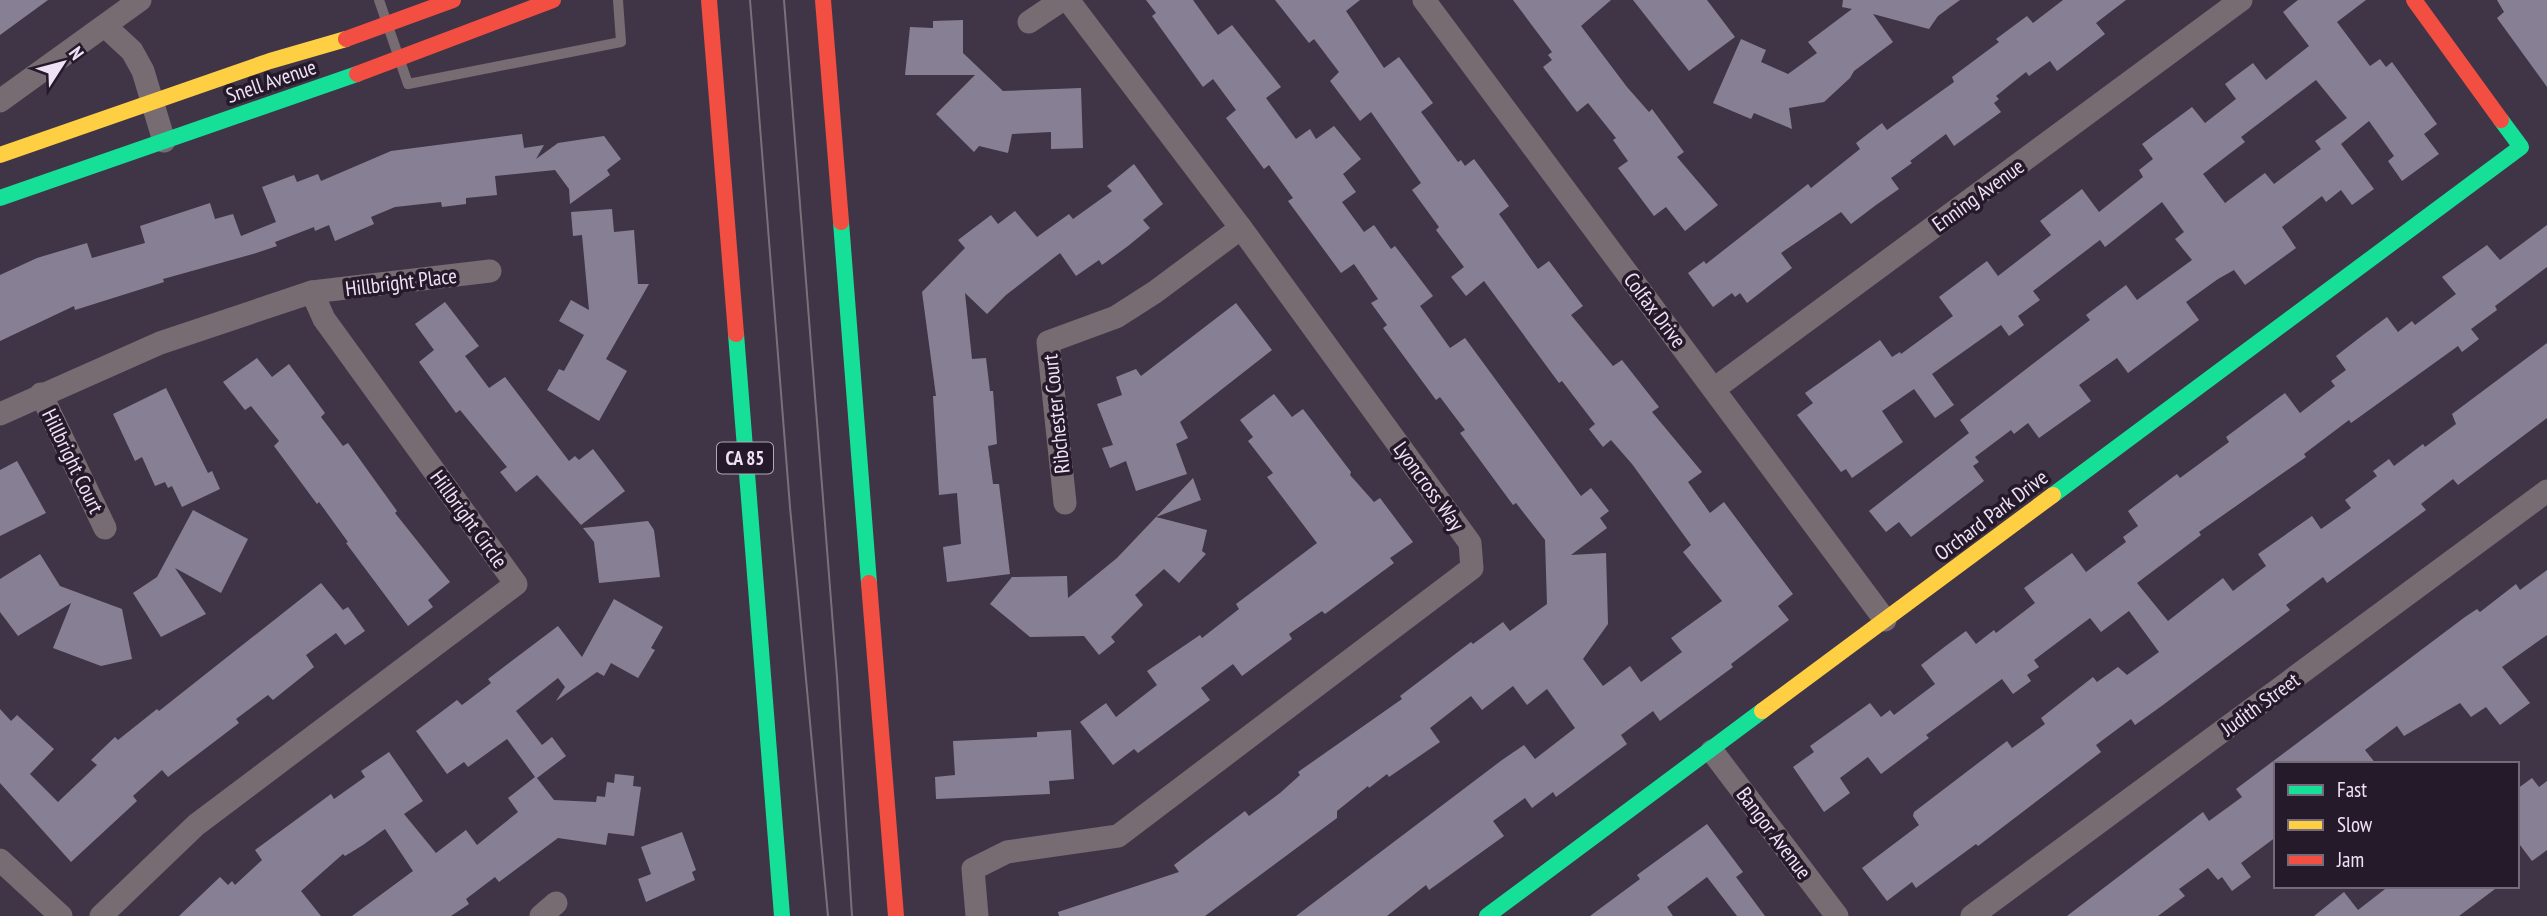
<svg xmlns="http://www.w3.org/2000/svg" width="2547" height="916" font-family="'PT Sans Narrow',sans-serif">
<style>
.building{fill:#878094;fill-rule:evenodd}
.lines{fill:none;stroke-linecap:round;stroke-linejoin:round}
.lane{stroke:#766c72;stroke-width:10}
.street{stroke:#766c72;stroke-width:23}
.fast{stroke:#16e098;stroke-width:16}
.slow{stroke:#ffcf43;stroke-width:16}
.jam{stroke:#f24e42;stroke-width:16}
.tram{stroke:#7a707a;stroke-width:2}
.jam-bridge{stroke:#f24e42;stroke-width:16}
.labels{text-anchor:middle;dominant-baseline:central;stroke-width:7;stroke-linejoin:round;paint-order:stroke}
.shield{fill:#241a29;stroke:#b2a6b9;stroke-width:2}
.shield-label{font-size:19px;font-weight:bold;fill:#efe2f7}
.street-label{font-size:21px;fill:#efe2f7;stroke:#241a29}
</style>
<rect width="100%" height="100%" fill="#403547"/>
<!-- building -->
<g class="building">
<polygon points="0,0 48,0 0,35"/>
<polygon points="1146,0 1193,0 1218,35 1232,25 1281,87 1266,98 1296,139 1310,129 1316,139 1334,126 1361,159 1343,174 1356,192 1342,202 1364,232 1374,225 1391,249 1395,246 1433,296 1420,306 1450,348 1465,338 1581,496 1591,488 1609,511 1600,518 1607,528 1571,555 1606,553 1608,624 1583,659 1603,686 1630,666 1641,682 1682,652 1671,638 1722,601 1683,552 1691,545 1632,464 1611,440 1603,447 1589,429 1595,424 1562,381 1559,383 1484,281 1466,296 1451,277 1464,267 1436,230 1439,227 1412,190 1421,183 1371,112 1360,121 1330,81 1339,72 1314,39 1309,43 1275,0 1360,0 1346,11 1384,68 1399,57 1433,103 1421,112 1458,162 1461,160 1465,166 1474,159 1509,206 1499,214 1538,269 1549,261 1583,306 1571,315 1613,366 1622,360 1659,407 1652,412 1702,472 1688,482 1710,513 1724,502 1793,594 1778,606 1789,620 1731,664 1733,667 1660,721 1653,711 1621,735 1627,744 1556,797 1553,792 1532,808 1525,798 1493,821 1504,836 1429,890 1426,885 1387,916 1296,916 1502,760 1524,745 1535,759 1575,728 1547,689 1527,705 1513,686 1482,710 1471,696 1430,728 1440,742 1389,777 1387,774 1369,788 1368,786 1337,811 1337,818 1205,916 1059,916 1058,912 1179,872 1174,865 1245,811 1249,816 1280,793 1300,775 1298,772 1402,699 1400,696 1471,642 1473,644 1503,622 1510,631 1547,604 1545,540 1516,503 1513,505 1460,433 1465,430 1440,397 1436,400 1383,328 1387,325 1371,303 1378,299 1354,264 1341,273 1288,201 1293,198 1269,165 1264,169 1226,118 1236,110 1213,79 1203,87 1152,16 1156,13"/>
<polygon points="1513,0 1611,0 1581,26 1627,87 1649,112 1652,109 1684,152 1677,157 1718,205 1685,231 1666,207 1654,216 1618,168 1628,161 1613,140 1616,138 1588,103 1577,112 1543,67 1552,60 1548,55 1552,52"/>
<polygon points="1633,0 1707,0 1735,37 1689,71"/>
<polygon points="1843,0 1960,0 1938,16 1929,29 1873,14 1893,42 1854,71 1850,78 1824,102 1789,108 1792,129 1754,113 1751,119 1713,103 1741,39 1766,50 1761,62 1788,74 1817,53 1808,42 1852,9 1842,7"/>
<polygon points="2063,0 2126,0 2096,23 2105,34 2057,71 2050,61 2029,76 2026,72 1996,96 1999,99 1994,103 2001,112 1954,146 1946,134 1910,161 1912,163 1891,178 1899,189 1876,205 1851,224 1841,212 1781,253 1792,268 1747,303 1740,293 1735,297 1732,293 1713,307 1688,273 1704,261 1706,264 1808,184 1811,188 1860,149 1856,143 1882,123 1887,130 1954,82 1952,77 1999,42 1996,39 2027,16 2033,23"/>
<path d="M2298 0H2366L2337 22 2370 66 2380 59 2386 67 2392 62 2437 124 2424 134 2439 154 2402 181 2388 161 2394 156 2369 121 2341 144 2374 189 2352 205 2341 190 2326 202 2322 196 2282 227 2296 248 2245 285 2234 270 2218 279 2186 302 2199 320 2128 373 2117 358 2079 385 2091 401 2039 438 2028 423 2014 434 2011 430 1975 457 1979 462 1973 466 1984 481 1911 537 1899 522 1886 532 1869 511 1969 433 1960 420 2090 320 2086 315 2126 285 2137 300 2192 260 2175 239 2184 232 2162 202 2105 247 2100 240 2033 291 2040 300 2018 316 2024 325 2009 336 2001 325 1932 374 1954 405 1935 418 1914 389 1882 411 1903 442 1852 478 1846 469 1841 472 1797 415 1813 403 1805 393 1880 340 1892 357 1900 352 1901 354 1953 316 1939 297 1987 261 1998 276 2051 235 2040 221 2082 189 2099 212 2143 177 2139 170 2153 159 2142 144 2192 107 2205 123 2236 99 2225 84 2253 63 2266 80 2295 57 2309 46 2283 12ZM2316 80 2347 118 2315 141 2321 149 2274 184 2265 173 2225 203 2203 174 2245 142 2241 137Z"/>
<polygon points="2497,0 2547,0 2547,87 2497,18 2504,12"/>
<polygon points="963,20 963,53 1003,91 1081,88 1083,148 1051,149 1051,132 1012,134 1008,153 979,146 974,152 936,114 975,75 905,75 910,27 933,28 933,21"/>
<polygon points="522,134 524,148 544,145 536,159 558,143 604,136 621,159 607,170 610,175 570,204 569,189 555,170 495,176 497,195 466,198 466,204 442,207 441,202 395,207 371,217 374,224 335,241 329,225 315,231 314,227 275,242 277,246 253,254 163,279 164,282 75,310 74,306 0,341 0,275 37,258 87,243 92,258 145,243 140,226 210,203 215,219 233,214 241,236 276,222 262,187 294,175 297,182 318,174 321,181 391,151"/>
<polygon points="1134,164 1163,204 1143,220 1150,228 1128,246 1102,265 1099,260 1076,276 1060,253 1006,295 987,314 965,293 972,359 986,358 990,391 993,391 997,444 988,446 993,484 999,484 1010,574 947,582 943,547 961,544 957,493 939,495 933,396 936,396 922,292 965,248 958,240 991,215 998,224 1015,211 1037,237 1069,214 1073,219 1112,191 1107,186"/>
<polygon points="612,209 614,232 634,230 638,284 649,284 606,359 627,371 599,421 547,390 559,369 564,371 584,335 559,321 571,300 589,310 582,235 573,236 571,212"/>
<polygon points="2547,225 2547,267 2495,306 2497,310 2471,329 2479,339 2462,352 2458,346 2351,423 2349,420 2304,454 2306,457 2199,532 2201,535 2137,583 2168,621 2223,578 2233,591 2266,566 2258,554 2312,516 2321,529 2351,508 2345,500 2377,476 2373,471 2389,459 2394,466 2423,444 2425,447 2456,424 2452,414 2547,343 2547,418 2458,485 2453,479 2421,504 2426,510 2327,583 2323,577 2286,605 2290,610 2163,705 2135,725 2131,719 2096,745 2101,752 1978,846 1976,844 1916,888 1912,882 1887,901 1862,868 1919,825 1913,816 1914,812 2007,741 2012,748 2045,724 2041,718 2093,677 2097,682 2118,667 2127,675 2159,652 2129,611 2101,632 2090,618 2034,660 2039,667 2027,675 2031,681 2013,694 2002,679 1926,735 1929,738 1881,774 1868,757 1840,778 1850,793 1824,812 1793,767 1814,752 1810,746 1870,703 1881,717 1890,710 1894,715 1935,684 1921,665 1947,645 1966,631 1976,644 1994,630 1996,633 2035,603 2024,588 2072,553 2086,572 2126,542 2123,537 2138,526 2128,511 2177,474 2180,478 2229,442 2226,437 2285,393 2300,413 2335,386 2331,381 2346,370 2336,356 2363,335 2387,317 2398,332 2412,321 2415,325 2456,294 2442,277 2487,245 2500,260"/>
<polygon points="445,302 479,346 465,356 489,388 505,377 569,461 575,456 579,460 593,449 625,491 581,525 537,475 516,492 500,472 507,467 460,410 456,413 419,362 434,350 415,324"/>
<polygon points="1236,303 1272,350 1180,422 1188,438 1176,444 1187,474 1136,491 1126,461 1110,468 1102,448 1113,445 1097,404 1122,395 1116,377 1136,369 1141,376"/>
<polygon points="257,358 272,377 289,364 325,413 321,417 343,446 348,443 397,511 395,513 450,582 428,600 433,607 408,626 346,543 348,542 319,502 317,504 274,446 279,441 251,406 245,410 223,382"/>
<polygon points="166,388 208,473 212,471 220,489 182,507 172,486 168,488 165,482 155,486 142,457 135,461 113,414"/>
<polygon points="1274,394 1292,417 1303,409 1351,472 1350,475 1374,502 1380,498 1413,542 1390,558 1394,563 1325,614 1322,611 1289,634 1292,639 1242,676 1233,664 1201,688 1210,700 1138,753 1134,749 1113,765 1080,722 1106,703 1116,717 1157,685 1147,671 1200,635 1202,638 1239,609 1236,604 1317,543 1267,477 1273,473 1248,441 1253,437 1240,420"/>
<polygon points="17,461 46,513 0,536 0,470"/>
<polygon points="1193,478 1201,500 1156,517"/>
<polygon points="193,510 248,539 221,593 175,568 206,614 161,637 133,593 157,577"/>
<polygon points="1156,517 1207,530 1202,551 1206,554 1179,583 1164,569 1135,595 1143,605 1111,637 1115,642 1099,655 1084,636 1030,637 990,604 1012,577 1067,576 1068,598 1117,558"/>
<polygon points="648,521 654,530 660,577 599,583 594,542 583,528"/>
<polygon points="40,554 60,586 122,609 132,659 101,666 53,648 71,603 18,636 0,612 0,579"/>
<polygon points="2547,570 2547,635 2502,667 2530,703 2500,725 2486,707 2471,717 2460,703 2404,736 2397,726 2365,750 2376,764 2276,764 2276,837 2241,863 2251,877 2232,891 2222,877 2218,880 2208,868 2179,889 2185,896 2158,916 2067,916 2203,812 2209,821 2242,797 2236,789 2465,617 2477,609 2480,612 2516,584 2520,590"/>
<polygon points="321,583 343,610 348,607 365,631 345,645 336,633 306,655 314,667 273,700 268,695 236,719 239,723 168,777 162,770 133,796 137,801 71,862 0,783 0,709 11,721 17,715 54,749 30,774 58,802 97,765 91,760 115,737 118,740 157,709 159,711"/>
<polygon points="614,599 663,627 651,648 655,650 638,678 611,663 604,676 597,672 556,701 565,687 558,678 516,711 542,745 552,737 566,756 537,778 554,800 596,802 597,796 605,797 607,782 614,783 615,774 634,776 633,786 641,787 634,836 608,833 606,845 558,838 499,882 495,877 466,899 469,904 451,916 352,916 413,871 385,829 363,845 345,856 343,854 301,891 321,916 179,916 220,877 228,885 232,881 235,885 262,860 255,850 331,794 334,799 365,777 361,771 389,752 423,801 404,814 436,853 466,830 477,845 518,812 508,798 535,777 507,739 468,767 464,762 447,774 416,731 457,700 462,705 491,683 488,679 558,626 582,657"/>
<polygon points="1071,730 1074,779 1049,781 1050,794 936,799 935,777 955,775 953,741 1037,737 1037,732"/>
<polygon points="2532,778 2539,787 2547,781 2547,850 2532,861 2517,841 2517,789"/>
<polygon points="1707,824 1743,872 1736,877 1765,916 1737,916 1707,877 1667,907 1673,916 1590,916 1640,879 1637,875"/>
<polygon points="682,832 696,870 692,872 695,880 646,902 638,879 651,874 641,847"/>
<polygon points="2389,886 2499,886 2459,916 2314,916 2344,892 2358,910"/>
</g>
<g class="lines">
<!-- lane -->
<polyline class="lane" points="379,0 408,84 621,42 618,0"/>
<!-- street -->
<g class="street">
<polyline points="1424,0 1885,620"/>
<polyline points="1029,22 1062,0"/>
<polyline points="105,26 132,51 143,71 164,141"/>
<polyline points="0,101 140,0"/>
<polyline points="1714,389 2241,0"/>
<polyline points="41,394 105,528"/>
<polyline points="0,414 160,343 312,292 490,271"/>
<polyline points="1065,503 1048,342 1116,317 1155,292 1241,228"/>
<polyline points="1712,751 1837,916"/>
<polyline points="0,860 61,916"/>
<polyline points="101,916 196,825 516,584 324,319 312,292"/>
<polyline points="541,916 556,903"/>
<polyline points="977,916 973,869 1007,852 1118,836 1472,568 1470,543 1241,228 1068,0"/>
<polyline points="1972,916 2547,491"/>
</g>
<!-- fast -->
<g class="fast">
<polyline points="0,198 357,74"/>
<polyline points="841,222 869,583"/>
<polyline points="736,334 782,916"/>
<polyline points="2053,495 2521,147 2501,120"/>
<polyline points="1487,916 1762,711"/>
</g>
<!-- slow -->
<g class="slow">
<polyline points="0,155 270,61 346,39"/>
<polyline points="1762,711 2053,495"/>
</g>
<!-- jam -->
<g class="jam">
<polyline points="709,0 736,334"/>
<polyline points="823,0 841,222"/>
<polyline points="2414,0 2501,120"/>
<polyline points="869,583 896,916"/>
</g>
<!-- tram -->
<g class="tram">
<polyline points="750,0 790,507 828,916"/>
<polyline points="784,0 837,677 852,916"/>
</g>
<!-- jam-bridge -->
<g class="jam-bridge">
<polyline points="346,39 453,0"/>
<polyline points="357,74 553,0"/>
</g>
</g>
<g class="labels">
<!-- shield labels -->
<rect class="shield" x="717" y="442.5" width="56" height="31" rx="5"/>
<g class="shield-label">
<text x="745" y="458">CA 85</text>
</g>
<!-- street labels -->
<g class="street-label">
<text transform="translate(271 81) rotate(-19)">Snell Avenue</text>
<text transform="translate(1978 195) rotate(-36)">Enning Avenue</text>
<text transform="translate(401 282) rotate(-7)">Hillbright Place</text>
<text transform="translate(1655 310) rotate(53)">Colfax Drive</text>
<text transform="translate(1056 414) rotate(-96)">Ribchester Court</text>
<text transform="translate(73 461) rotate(64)">Hillbright Court</text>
<text transform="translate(1429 486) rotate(54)">Lyoncross Way</text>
<text transform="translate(1991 515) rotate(-37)">Orchard Park Drive</text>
<text transform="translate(469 519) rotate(54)">Hillbright Circle</text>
<text transform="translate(2260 704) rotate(-36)">Judith Street</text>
<text transform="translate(1774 833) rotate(53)">Bangor Avenue</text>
</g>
</g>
<!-- legend -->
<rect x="2274" y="762" width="245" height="126" fill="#241a29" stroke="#756a7b" stroke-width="2"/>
<rect x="2288" y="785" width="35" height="10" fill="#16e098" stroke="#756a7b" stroke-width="2"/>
<text x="2337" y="797" font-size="21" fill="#efe2f7">Fast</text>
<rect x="2288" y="820" width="35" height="10" fill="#ffcf43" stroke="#756a7b" stroke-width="2"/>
<text x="2337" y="832" font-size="21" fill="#efe2f7">Slow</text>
<rect x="2288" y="855" width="35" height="10" fill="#f24e42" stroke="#756a7b" stroke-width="2"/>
<text x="2337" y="867" font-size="21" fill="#efe2f7">Jam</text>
<!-- north arrow -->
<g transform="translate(63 63) rotate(54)" stroke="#241a29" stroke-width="5" paint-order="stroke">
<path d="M0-5L12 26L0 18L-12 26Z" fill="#efe2f7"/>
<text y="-10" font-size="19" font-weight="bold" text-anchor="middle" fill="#efe2f7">N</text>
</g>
</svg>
